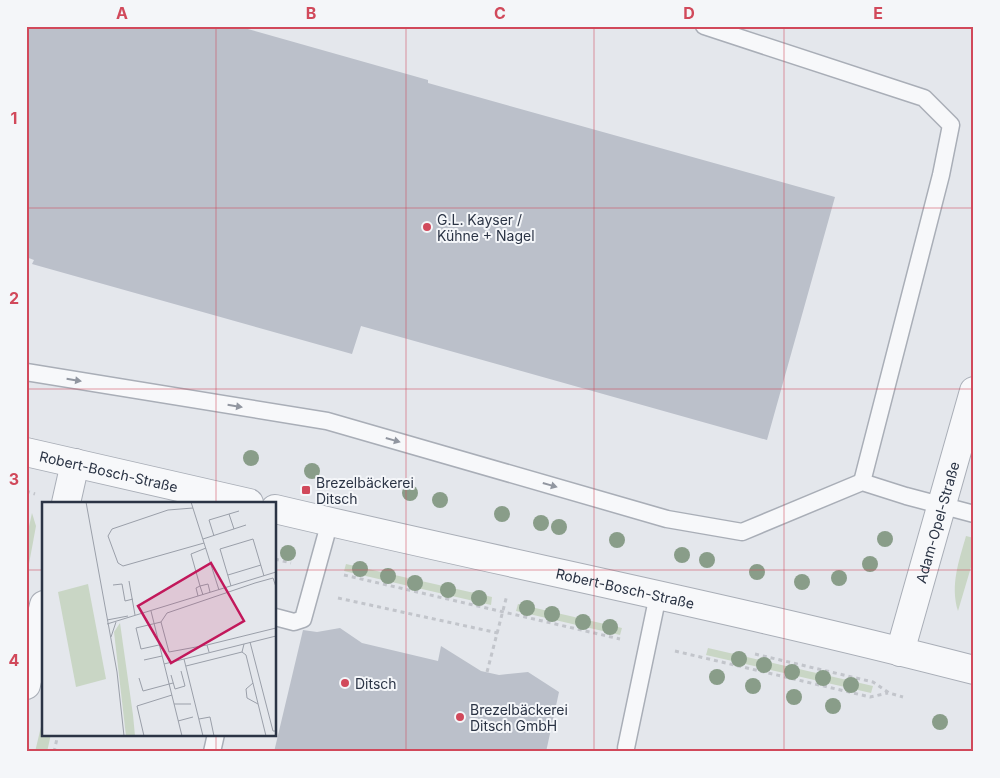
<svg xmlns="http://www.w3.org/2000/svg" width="1000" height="778" font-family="Inter,sans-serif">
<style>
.green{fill:#c9d6c5}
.building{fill:#bbc0ca}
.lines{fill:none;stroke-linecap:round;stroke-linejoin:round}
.service-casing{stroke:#a9aeb7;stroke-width:19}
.minor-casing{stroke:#a9aeb7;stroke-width:30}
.path{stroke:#c2c5cb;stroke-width:3;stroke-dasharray:4 4;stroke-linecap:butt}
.service{stroke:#f7f8fa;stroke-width:16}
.minor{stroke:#f7f8fa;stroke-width:28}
.tree{fill:#899d89}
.oneway{fill:#9196a0}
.grid{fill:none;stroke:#d1495b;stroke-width:1;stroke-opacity:0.55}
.poi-dot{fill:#d1495b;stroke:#f4f6f9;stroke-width:2}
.labels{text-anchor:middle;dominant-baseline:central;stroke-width:4;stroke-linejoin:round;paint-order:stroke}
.poi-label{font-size:14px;fill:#2b3445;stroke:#f4f6f9;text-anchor:start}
.street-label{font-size:14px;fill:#2b3445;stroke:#f4f6f9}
.inset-road{fill:none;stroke:#9a9fa9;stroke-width:1}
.view{fill:#c2185b;fill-opacity:0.15;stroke:#c2185b;stroke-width:2.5}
.inset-edge{fill:none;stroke:#2b3445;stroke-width:2.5}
.neatline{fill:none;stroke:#d1495b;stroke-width:2}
.grid-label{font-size:16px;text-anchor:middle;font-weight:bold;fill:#d1495b}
</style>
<rect width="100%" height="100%" fill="#e4e7ec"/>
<!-- green -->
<g class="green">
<polygon points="32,513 36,526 26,580 26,540"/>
<path d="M966 536 974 538V557L958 611C950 585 959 561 966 536Z"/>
<polygon points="346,564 492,597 491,605 344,571"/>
<polygon points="518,604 622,628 620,635 516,611"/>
<polygon points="708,648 873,686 871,693 706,655"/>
<polygon points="44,714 44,734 51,734 47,752 35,752"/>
</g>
<!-- building -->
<g class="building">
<polygon points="26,26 237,26 428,80 428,83 835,197 767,440 361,326 352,354 32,264 34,260 26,257"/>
<polygon points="340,628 362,643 438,661 441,646 481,671 499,675 528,672 559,692 546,752 274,752 303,630 317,632"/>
</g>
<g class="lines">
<defs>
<g id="service">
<polyline points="704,26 924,98 951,125 941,175 862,482"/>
<polyline points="26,372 327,421 667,519 742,532 862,482 906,496 974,514"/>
<polyline points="275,617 294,622 303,619 330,521"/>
<polyline points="626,748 658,595"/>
<polyline points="212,752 216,734"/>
</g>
<g id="minor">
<path id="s1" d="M26 452 249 503"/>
<polyline points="66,503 75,463"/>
<path id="s2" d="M275 509C508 564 742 610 974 670"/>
<path id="s3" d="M900 652 974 391"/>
<polyline points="26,685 44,605"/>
</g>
</defs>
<!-- service casing -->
<use href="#service" class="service-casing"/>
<!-- minor casing -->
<use href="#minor" class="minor-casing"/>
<!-- path -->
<g class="path">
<polyline points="26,491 35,494"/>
<polyline points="275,559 291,563"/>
<polyline points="344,575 620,639"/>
<polyline points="338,598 498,633"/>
<polyline points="675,651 870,697 888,693"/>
<polyline points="755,654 873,682 889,693 903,697"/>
<polyline points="487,672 507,595"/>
<polyline points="54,752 58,734"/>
</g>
<!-- service -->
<use href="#service" class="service"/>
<!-- minor -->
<use href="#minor" class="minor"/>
</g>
<!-- trees -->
<g class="tree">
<circle cx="251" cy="458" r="8"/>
<circle cx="312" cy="471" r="8"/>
<circle cx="410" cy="493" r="8"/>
<circle cx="440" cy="500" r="8"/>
<circle cx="502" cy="514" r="8"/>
<circle cx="541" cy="523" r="8"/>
<circle cx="559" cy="527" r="8"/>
<circle cx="885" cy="539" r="8"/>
<circle cx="617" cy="540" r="8"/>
<circle cx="288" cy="553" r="8"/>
<circle cx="682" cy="555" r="8"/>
<circle cx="707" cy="560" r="8"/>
<circle cx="870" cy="564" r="8"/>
<circle cx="360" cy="569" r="8"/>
<circle cx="757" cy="572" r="8"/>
<circle cx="388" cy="576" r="8"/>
<circle cx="839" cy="578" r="8"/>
<circle cx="802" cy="582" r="8"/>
<circle cx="415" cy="583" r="8"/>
<circle cx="448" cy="590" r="8"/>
<circle cx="479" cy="598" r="8"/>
<circle cx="527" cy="608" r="8"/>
<circle cx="552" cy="614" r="8"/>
<circle cx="583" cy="622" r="8"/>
<circle cx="610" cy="627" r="8"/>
<circle cx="739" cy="659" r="8"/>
<circle cx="764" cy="665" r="8"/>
<circle cx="792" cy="672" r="8"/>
<circle cx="717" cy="677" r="8"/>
<circle cx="823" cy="678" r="8"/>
<circle cx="851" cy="685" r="8"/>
<circle cx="753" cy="686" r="8"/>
<circle cx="794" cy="697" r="8"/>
<circle cx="833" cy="706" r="8"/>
<circle cx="940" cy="722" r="8"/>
</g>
<!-- one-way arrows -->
<defs><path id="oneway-solid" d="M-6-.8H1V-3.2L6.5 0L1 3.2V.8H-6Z" transform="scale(1.25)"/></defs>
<g class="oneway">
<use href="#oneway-solid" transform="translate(74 380) rotate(9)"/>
<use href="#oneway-solid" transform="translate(235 406) rotate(9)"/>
<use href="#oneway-solid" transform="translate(393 440) rotate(16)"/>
<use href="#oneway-solid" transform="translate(550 485) rotate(16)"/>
</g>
<!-- grid -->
<path class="grid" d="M216 26V503M406 26V752M594 26V752M784 26V752M26 208H974M26 389H974M26 570H44M275 570H974M216 734V752"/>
<!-- markers -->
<g class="poi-dot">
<circle cx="427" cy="227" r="5"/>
<rect x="301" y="485" width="10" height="10" rx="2.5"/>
<circle cx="345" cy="683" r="5"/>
<circle cx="460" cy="717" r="5"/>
</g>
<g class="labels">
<!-- poi labels -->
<g class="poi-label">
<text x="437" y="219">G.L. Kayser /<tspan x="437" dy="16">Kühne + Nagel</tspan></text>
<text x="316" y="482">Brezelbäckerei<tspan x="316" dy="16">Ditsch</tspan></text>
<text x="355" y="683">Ditsch</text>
<text x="470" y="709">Brezelbäckerei<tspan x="470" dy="16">Ditsch GmbH</tspan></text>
</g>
<!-- street labels -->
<g class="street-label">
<text stroke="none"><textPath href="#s1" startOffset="85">Robert-Bosch-Straße</textPath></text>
<text stroke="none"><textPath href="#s3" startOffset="135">Adam-Opel-Straße</textPath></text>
<text stroke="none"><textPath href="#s2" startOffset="359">Robert-Bosch-Straße</textPath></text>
</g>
</g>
<!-- overview -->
<g transform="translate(42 502)">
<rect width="234" height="234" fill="#e4e7ec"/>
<path d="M46 82 64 177 34 185 16 90ZM78 121 91 213 93 234H84L72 130Z" fill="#c9d6c5"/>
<path class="inset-road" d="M44 0 75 170 82 234M149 0 177 88M151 6 126 8 70 27 66 34 76 61 81 64 162 41M187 12 192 27M172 34 167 18 197 9M161 37 204 23M186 73 219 63M87 79 93 113M71 83 80 82 83 99 91 97M189 84 178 47 211 37 222 74M161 93 158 84 166 82 168 90M156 94 154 86 158 84 149 52 164 46M109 109 140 234M65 118 86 114M119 120 127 150 165 143M65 122 234 70M69 135 74 120M208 140 231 229H234M202 142 200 150 204 153 224 234M117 143 99 147 94 126 119 120 125 111 213 81 231 76 234 85M167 150 165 143 234 126M142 157 161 234M102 158 120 154M122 162 234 134M144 164 200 150M129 173 133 187 143 184 139 169M97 176 101 189 131 181M211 181 204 187 205 196 216 202M132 202H149M157 217 168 215 172 234M136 219 151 215M102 234 95 204 130 193"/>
<path class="view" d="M169 61 202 119 129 161 96 104Z"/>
<rect width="234" height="234" class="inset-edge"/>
</g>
<!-- border -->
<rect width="1000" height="778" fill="none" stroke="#f4f6f9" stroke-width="55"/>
<rect x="28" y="28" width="944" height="722" class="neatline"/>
<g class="grid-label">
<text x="122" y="19">A</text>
<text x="311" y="19">B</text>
<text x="500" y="19">C</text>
<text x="689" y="19">D</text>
<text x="878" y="19">E</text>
<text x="14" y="124">1</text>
<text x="14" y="304">2</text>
<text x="14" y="485">3</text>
<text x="14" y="666">4</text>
</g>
</svg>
